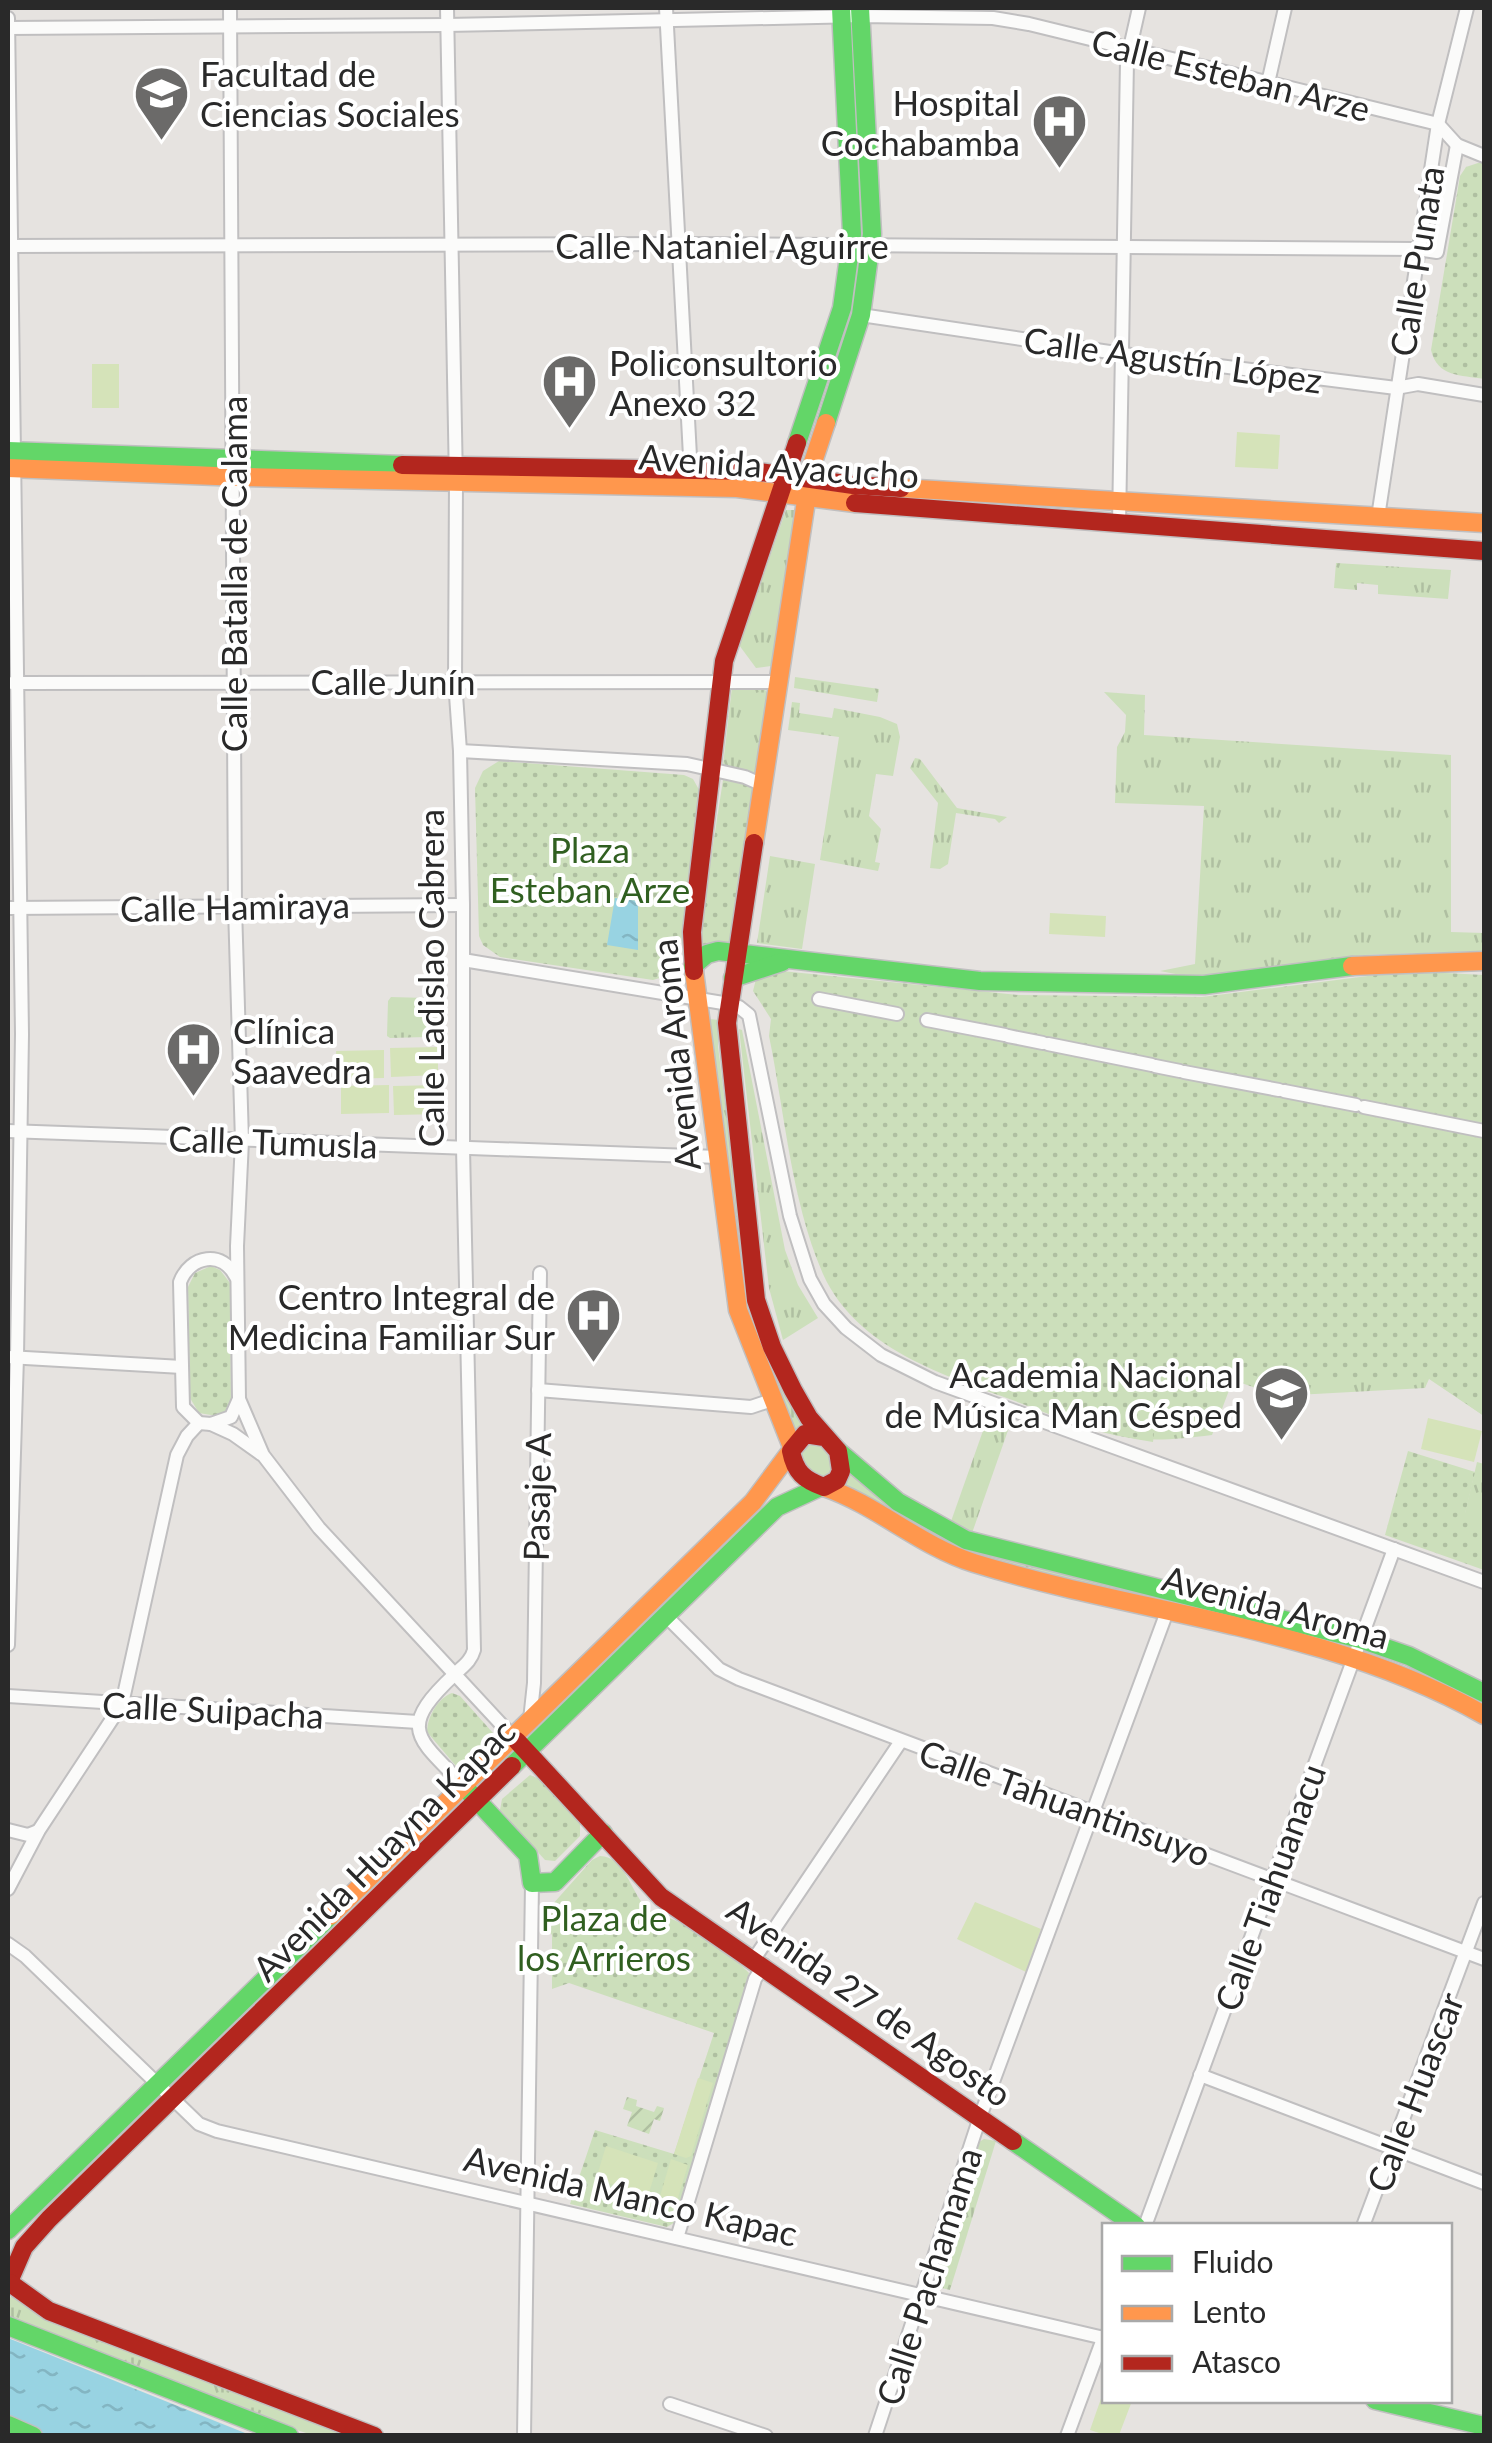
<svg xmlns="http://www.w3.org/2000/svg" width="1492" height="2443" font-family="Lato,sans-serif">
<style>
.grass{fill:url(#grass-tufts)}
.park{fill:url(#park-dots)}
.garden{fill:url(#garden-furrows)}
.pitch{fill:#d5e3b9}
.water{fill:url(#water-ripples)}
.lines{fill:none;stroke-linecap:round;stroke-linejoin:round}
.street-casing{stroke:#c0bfc0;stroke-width:16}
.fast-casing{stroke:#c0bfc0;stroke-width:21}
.slow-casing{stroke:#c0bfc0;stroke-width:21}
.jam-casing{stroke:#c0bfc0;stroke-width:21}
.street{stroke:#fbfbfa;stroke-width:12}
.fast{stroke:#63d668;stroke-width:18}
.slow{stroke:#ff974d;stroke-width:18}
.jam{stroke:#b3261e;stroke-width:18}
.labels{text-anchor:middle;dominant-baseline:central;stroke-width:8;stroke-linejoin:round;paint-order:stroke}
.poi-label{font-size:35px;fill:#292929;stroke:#fff;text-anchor:start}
.street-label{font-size:35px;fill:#292929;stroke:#fff}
.park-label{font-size:35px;fill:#305f20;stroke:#fff}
</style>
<defs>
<pattern id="grass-tufts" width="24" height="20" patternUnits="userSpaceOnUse" patternTransform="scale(2.5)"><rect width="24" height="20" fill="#ccdfbb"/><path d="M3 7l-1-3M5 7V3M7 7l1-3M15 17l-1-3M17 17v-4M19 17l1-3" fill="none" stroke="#afbfa1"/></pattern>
<pattern id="park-dots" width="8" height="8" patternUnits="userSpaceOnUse" patternTransform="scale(2.5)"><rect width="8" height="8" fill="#ccdfbb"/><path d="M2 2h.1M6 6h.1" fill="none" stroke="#afbfa1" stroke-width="1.8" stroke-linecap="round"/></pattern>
<pattern id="garden-furrows" width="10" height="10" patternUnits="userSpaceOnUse" patternTransform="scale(2.5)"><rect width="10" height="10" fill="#ccdfbb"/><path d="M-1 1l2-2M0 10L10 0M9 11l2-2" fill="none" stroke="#afbfa1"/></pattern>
<pattern id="water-ripples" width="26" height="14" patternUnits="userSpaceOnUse" patternTransform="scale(2.5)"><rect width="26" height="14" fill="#98d3e2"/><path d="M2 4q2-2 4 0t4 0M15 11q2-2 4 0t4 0" fill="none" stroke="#83b5c2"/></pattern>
</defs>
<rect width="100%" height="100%" fill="#e6e3e0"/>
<!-- grass -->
<g class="grass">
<polygon points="786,510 796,510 771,666 756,668 739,645"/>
<polygon points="1336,563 1451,570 1448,599 1378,594 1378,585 1357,583 1357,590 1334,588"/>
<polygon points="795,677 879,689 877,702 794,688"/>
<polygon points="732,687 764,688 769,696 756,775 723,765"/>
<polygon points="1104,692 1145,695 1144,735 1451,755 1451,932 1484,933 1484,951 1364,955 1196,978 1160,971 1195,964 1204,806 1115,803 1117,747 1125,732 1126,715"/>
<polygon points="792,702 800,703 799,713 832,718 834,708 880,717 897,724 900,737 893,776 876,774 869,816 881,829 875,862 880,863 878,871 820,860 839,737 788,730"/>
<polygon points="915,758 920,759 957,808 1007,817 999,823 995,819 956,813 948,864 940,869 930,868 938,803 910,768"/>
<polygon points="770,856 815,864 802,949 757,943"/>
<polygon points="391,997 426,998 427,1037 390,1038 387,1036 388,1001"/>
<polygon points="709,1019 719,1020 718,1046 746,1276 806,1422 795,1430 751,1329 745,1306"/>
<polygon points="739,1029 742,1030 785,1250 798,1285 818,1318 783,1340 769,1288"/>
<path d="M1414 1320 1484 1416 1429 1379 1425 1388 1278 1396 1233 1380 1212 1435C1158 1442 1127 1443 1075 1423L1202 1348Z"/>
<polygon points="990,1411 1012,1419 971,1536 949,1527"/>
<path d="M804 1444 821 1446 831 1459V1472L824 1477C810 1474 802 1464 800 1450Z"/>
<polygon points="1477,1462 1484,1464 1484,1566 1455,1555"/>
<polygon points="850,1472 913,1520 1349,1643 1346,1648 983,1557 959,1549 842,1487"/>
<polygon points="984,2139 996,2141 950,2290 942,2288 936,2277 979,2142"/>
<polygon points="14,2293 351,2435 312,2435 252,2415 8,2317 8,2300"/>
</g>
<!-- park -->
<g class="park">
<path d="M1478 163H1484V379C1461 375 1437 377 1431 350L1460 176 1466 167Z"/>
<polygon points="499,761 684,775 693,779 702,795 678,965 672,974 653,980 500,957 483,945 479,936 475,788 483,771"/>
<polygon points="723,780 744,782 753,789 731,945 718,943 702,948 700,930"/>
<path d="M782 971 1019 995 1202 997 1407 971 1484 975V1416L1429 1378 1276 1383 1223 1365 1217 1370 1205 1416 1155 1424 1153 1442C1104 1435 1061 1419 1015 1401 944 1375 857 1349 823 1274 791 1200 785 1114 769 1036L771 1019 753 991 756 979Z"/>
<polygon points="211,1266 220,1270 230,1283 231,1400 230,1408 217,1416 199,1413 190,1398 188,1287 195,1273"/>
<polygon points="1408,1451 1475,1472 1465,1514 1484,1522 1484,1570 1385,1535"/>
<path d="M452 1693 460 1696 493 1733 462 1767 456 1766 427 1732C427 1717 438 1698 452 1693Z"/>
<polygon points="530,1775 539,1779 580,1822 580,1836 555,1861 545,1860 500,1810 502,1799"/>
<path d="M600 1856C625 1857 630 1890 645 1906 654 1915 662 1914 672 1919 694 1929 734 1956 749 1973L677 2221 667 2227 570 2204 595 2130 674 2154 714 2033 569 1983 552 1989V1935L543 1923 544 1914 592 1860Z"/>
</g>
<!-- garden -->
<polygon class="garden" points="627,2097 637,2100 636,2106 654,2112 657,2106 664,2108 660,2121 654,2119 649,2134 627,2126 632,2112 623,2109"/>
<!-- pitch -->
<g class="pitch">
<rect x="92" y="364" width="27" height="44"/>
<polygon points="1237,432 1280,435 1278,469 1235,467"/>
<polygon points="1050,913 1106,916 1105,937 1049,934"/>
<polygon points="438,1047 438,1075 391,1077 390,1048"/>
<polygon points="384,1050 384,1078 337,1079 336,1051"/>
<polygon points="389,1085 389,1113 341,1114 341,1086"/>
<polygon points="441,1085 441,1114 394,1115 393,1086"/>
<polygon points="1428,1418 1482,1431 1474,1462 1421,1449"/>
<polygon points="975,1902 1041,1929 1026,1972 957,1939"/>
<polygon points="698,2078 713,2083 691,2156 686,2158 674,2154"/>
<polygon points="606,2146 658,2163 648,2196 596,2179"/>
<polygon points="671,2159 688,2165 677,2201 660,2196"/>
<polygon points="1104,2390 1104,2400 1132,2401 1119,2435 1105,2435 1090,2430"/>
</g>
<!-- water -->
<g class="water">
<polygon points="615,898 638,901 638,950 607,945"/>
<polygon points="8,2338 250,2435 45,2436 8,2420"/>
</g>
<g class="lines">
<defs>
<g id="street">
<polyline points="230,8 235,907 242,1141 237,1246 239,1399 263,1455 319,1528 513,1737"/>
<path d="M447 8 456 482 455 681 460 751 463 905V1148L474 1650C471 1661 463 1666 455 1674 396 1729 417 1737 463 1785"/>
<polyline points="666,8 691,475"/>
<polyline points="8,18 22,1034 17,1357 8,1645"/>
<polyline points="8,28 447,25 861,16 993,18 1029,24 1438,124 1457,145 1484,156"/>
<polyline points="1268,83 1285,8"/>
<polyline points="8,246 678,244 1417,249 1437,252 1457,145"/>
<polyline points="861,315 1123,354 1396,388 1418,384 1484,395"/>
<polyline points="1378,517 1438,124 1467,8"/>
<polyline points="1119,524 1127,61 1139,8"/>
<polyline points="12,683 779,682"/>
<polyline points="460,751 687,764 745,777 763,785"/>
<polyline points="8,908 463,905"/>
<polyline points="463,960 729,1004 739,1007 749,1015 790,1216 810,1279 824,1304 846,1328 881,1355 935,1382 1484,1582"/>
<polyline points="819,999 897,1014"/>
<polyline points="927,1020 1005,1035"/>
<polyline points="1008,1036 1043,1043"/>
<polyline points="1048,1044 1152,1065"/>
<polyline points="1155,1066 1180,1071"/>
<polyline points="1184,1072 1279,1090"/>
<polyline points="1284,1091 1356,1105"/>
<polyline points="1364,1107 1484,1131"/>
<polyline points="8,1131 718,1157"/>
<path d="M236 1277C223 1250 190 1255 180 1282L183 1407 199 1423 211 1424 231 1417 239 1399"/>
<polyline points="8,1357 182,1367"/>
<polyline points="538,1390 751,1407 775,1399"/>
<polyline points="211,1424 233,1434 261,1454"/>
<polyline points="665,1615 719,1669 739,1679 1484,1959"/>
<polyline points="8,1696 418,1722"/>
<polyline points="530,1720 534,1683 540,1273"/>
<polyline points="8,1830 28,1835 38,1831"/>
<polyline points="8,1889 39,1830 122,1704 177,1455 187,1436 199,1423"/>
<polyline points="8,1944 25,1956 199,2124 217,2131 1104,2338"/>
<polyline points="754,1959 901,1741"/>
<polyline points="1200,2075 1484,2183"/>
<polyline points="1145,2226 1394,1549"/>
<polyline points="1363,2226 1484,1903"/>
<polyline points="677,2238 755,1979 764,1965"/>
<polyline points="670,2404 766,2436"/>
<polyline points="524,2436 532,1883"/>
<polyline points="875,2436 980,2117 1168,1609"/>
<polyline points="1067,2436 1104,2336"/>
</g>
<g id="fast">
<polyline points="826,423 861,315 872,234 860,8"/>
<polyline points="797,443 842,308 852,234 841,8"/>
<polyline points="8,451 402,465"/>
<polyline points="693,966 707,954 718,951 980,981 1204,985 1352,966"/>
<polyline points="733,978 782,962"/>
<polyline points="838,1451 898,1502 966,1540 1360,1639 1409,1656 1484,1693"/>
<polyline points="512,1766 777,1507 820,1487"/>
<polyline points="470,1793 528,1855 532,1883 555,1882 603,1833"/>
<polyline points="1013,2141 1136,2226"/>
<polyline points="8,2230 330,1916"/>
<polyline points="8,2326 289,2436"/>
<polyline points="1375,2400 1484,2426"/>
<polyline points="8,2425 33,2436"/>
</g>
<g id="slow">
<polyline points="8,468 242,477 737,488 855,503"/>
<polyline points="901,488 1484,523"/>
<polyline points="754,843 811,468 826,423"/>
<polyline points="1352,966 1484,961"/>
<polyline points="694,971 738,1310 792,1447"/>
<path d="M824 1487C877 1505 920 1546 974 1563 1143 1615 1328 1627 1484 1715"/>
<polyline points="330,1916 753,1502 791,1451"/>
</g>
<g id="jam">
<polyline points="402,465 753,471 853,485 901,488"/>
<polyline points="855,503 1484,551"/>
<path d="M754 843 727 1023 756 1300 772 1347 793 1390 809 1418 838 1451 841 1471 837 1480 824 1487C804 1480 795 1472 791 1451L805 1434 824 1437"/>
<polyline points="694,971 692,932 724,661 797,443"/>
<polyline points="517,1741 661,1897 1013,2141"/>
<polyline points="11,2277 24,2247 49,2219 512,1766"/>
<polyline points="10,2283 49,2311 374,2436"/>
</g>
</defs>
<!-- street casing -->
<use href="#street" class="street-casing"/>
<!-- fast casing -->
<use href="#fast" class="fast-casing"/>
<!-- slow casing -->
<use href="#slow" class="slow-casing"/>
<!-- jam casing -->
<use href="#jam" class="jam-casing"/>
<!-- street -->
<use href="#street" class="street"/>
<!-- fast -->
<use href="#fast" class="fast"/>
<!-- slow -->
<use href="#slow" class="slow"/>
<!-- jam -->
<use href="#jam" class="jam"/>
</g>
<!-- icons -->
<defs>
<symbol id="university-pin" viewBox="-11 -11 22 30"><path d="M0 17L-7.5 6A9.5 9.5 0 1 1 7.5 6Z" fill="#6b6a69" stroke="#fff"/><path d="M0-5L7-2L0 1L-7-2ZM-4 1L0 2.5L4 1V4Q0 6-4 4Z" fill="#fff"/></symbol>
<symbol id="hospital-pin" viewBox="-11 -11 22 30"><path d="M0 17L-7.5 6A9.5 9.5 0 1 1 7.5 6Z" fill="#6b6a69" stroke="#fff"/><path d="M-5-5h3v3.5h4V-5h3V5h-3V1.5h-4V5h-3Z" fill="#fff"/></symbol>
</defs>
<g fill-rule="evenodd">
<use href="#university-pin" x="130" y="62" width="63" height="86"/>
<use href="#hospital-pin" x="1028" y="90" width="63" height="86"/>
<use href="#hospital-pin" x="538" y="350" width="63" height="86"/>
<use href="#hospital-pin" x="162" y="1018" width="63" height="86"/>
<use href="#hospital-pin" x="562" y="1284" width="63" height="86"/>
<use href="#university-pin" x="1250" y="1362" width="63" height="86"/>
</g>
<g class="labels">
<!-- poi labels -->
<g class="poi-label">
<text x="200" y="73">Facultad de<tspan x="200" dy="40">Ciencias Sociales</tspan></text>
<text x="1020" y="102" text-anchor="end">Hospital<tspan x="1020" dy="40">Cochabamba</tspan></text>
<text x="609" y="362">Policonsultorio<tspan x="609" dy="40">Anexo 32</tspan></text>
<text x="233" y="1030">Clínica<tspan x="233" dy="40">Saavedra</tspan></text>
<text x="555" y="1296" text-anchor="end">Centro Integral de<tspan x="555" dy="40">Medicina Familiar Sur</tspan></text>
<text x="1242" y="1374" text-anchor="end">Academia Nacional<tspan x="1242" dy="40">de Música Man Césped</tspan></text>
</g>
<!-- street labels -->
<g class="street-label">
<text transform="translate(1231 74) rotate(14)">Calle Esteban Arze</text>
<text x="722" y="245">Calle Nataniel Aguirre</text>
<text transform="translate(1416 261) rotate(-81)">Calle Punata</text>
<text transform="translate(1173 359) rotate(8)">Calle Agustín López</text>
<text transform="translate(779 465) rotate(4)">Avenida Ayacucho</text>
<text transform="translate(233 574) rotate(-90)">Calle Batalla de Calama</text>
<text x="393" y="681">Calle Junín</text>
<text transform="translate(235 906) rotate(-1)">Calle Hamiraya</text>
<text transform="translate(430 978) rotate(-90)">Calle Ladislao Cabrera</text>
<text transform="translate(675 1055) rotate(-96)">Avenida Aroma</text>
<text transform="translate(273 1141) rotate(2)">Calle Tumusla</text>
<text transform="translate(536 1497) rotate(-89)">Pasaje A</text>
<text transform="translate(1276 1606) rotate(15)">Avenida Aroma</text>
<text transform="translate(213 1709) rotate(3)">Calle Suipacha</text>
<text transform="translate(1065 1802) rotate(20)">Calle Tahuantinsuyo</text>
<text transform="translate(383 1849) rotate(-45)">Avenida Huayna Kapac</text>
<text transform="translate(1269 1887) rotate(-70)">Calle Tiahuanacu</text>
<text transform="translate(870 2001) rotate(35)">Avenida 27 de Agosto</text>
<text transform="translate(1414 2092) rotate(-69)">Calle Huascar</text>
<text transform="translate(631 2195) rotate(13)">Avenida Manco Kapac</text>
<text transform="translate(928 2276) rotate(-72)">Calle Pachamama</text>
</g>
<!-- park labels -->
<g class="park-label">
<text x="590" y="849">Plaza<tspan x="590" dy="40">Esteban Arze</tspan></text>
<text x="604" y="1917">Plaza de<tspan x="604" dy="40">los Arrieros</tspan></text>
</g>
</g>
<!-- border -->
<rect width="1492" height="2443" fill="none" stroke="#292929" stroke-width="20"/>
<!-- legend -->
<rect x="1102" y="2223" width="350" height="180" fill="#ffffff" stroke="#a9a9a9" stroke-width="2.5"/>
<rect x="1122" y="2256" width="50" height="15" fill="#63d668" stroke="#a9a9a9" stroke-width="2.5"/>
<text x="1192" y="2273" font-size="30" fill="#292929">Fluido</text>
<rect x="1122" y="2306" width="50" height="15" fill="#ff974d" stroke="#a9a9a9" stroke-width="2.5"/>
<text x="1192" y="2323" font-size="30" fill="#292929">Lento</text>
<rect x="1122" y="2356" width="50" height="15" fill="#b3261e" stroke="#a9a9a9" stroke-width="2.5"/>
<text x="1192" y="2373" font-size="30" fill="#292929">Atasco</text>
</svg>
